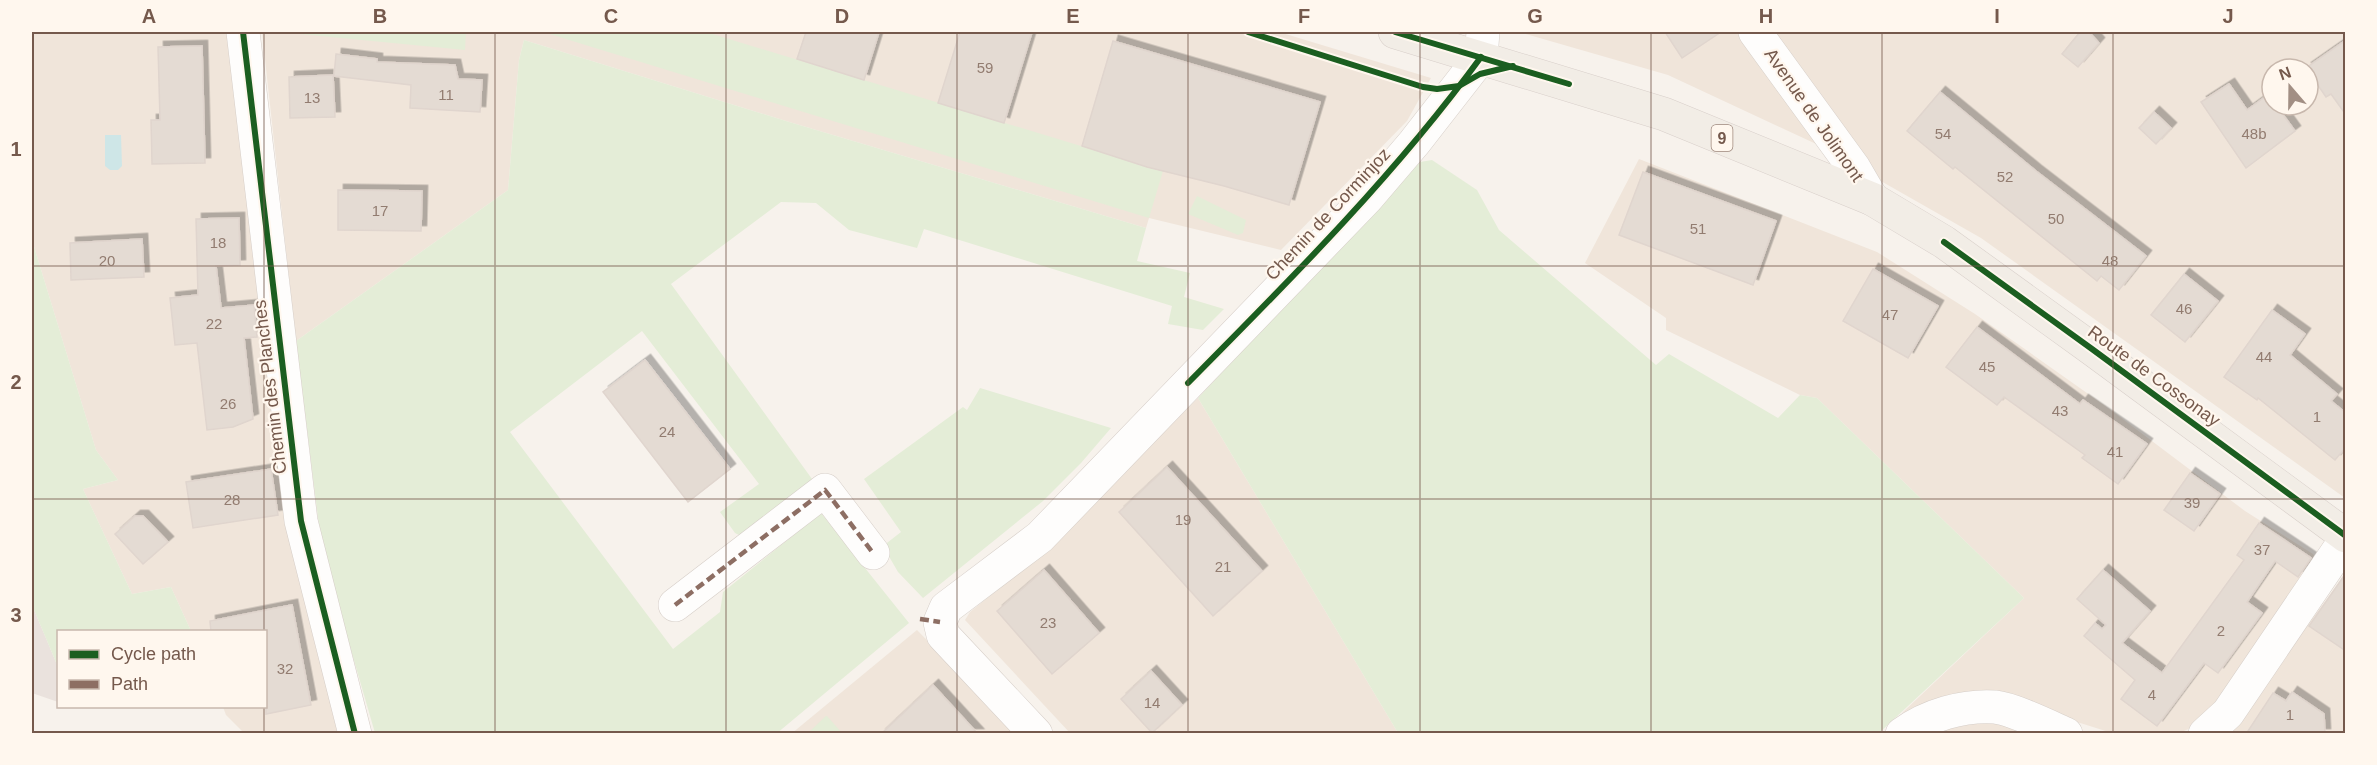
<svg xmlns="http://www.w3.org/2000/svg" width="2377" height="765" font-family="Helvetica,sans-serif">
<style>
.residential{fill:#f0e5da;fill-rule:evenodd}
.industrial{fill:#eae2dd}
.green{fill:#e4edd7}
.water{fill:#cee6e7}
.building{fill:#e4dbd3;stroke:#e0d5ce;stroke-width:1.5;filter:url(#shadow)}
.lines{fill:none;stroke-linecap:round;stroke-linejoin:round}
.minor-casing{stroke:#d6cec8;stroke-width:34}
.major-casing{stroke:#d8cfca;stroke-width:34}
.minor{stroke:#fefdfc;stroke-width:33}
.major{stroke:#f2ede6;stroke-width:33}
.quiet{stroke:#8d6e63;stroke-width:4.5;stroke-dasharray:9 4.5;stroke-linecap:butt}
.cycleway-casing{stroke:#fff7ee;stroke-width:10}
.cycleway{stroke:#1b5e20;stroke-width:6}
.grid{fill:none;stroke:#75594c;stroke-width:1.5;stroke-opacity:0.55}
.labels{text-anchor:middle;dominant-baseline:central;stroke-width:4.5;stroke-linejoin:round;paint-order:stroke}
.number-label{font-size:15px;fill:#927c70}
.shield{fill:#fff7ee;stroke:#9e887d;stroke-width:1.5}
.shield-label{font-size:16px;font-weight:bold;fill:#75594c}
.street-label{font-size:18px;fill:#75594c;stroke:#fff7ee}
.neatline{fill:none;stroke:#75594c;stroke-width:2}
.grid-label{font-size:20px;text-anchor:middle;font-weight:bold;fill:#75594c}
</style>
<defs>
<filter id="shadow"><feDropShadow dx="5.5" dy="-5.5" stdDeviation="0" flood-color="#0004"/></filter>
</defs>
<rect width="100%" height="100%" fill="#f7f2ec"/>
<!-- residential -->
<g class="residential">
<polygon points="32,32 229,32 343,733 244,733 226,715 223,707 266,706 266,632 191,631 171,587 132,594 83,489 118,480 96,450 32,240"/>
<polygon points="262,32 1279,32 1431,78 1407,121 1281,250 1149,218 1146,228 786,121 524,40 519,60 508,190 296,341"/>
<path d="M1519 32H2345V498L1981 238 1814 143 1668 75ZM2272 69H2308V105H2272Z"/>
<polygon points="1639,159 1877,252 1975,314 2104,405 2245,511 2313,554 2318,562 2217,706 2198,725 2179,733 2112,733 2042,711 1958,700 1902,713 2024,598 1817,398 1800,395 1666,330 1666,318 1585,263"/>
<polygon points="1198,398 1398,733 1070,733 965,620 970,612 1049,548"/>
<polygon points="2343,577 2345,580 2345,733 2224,734 2235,724"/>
<polygon points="917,630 1017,733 791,734"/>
<polygon points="1994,720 2043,734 1917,734"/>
</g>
<!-- industrial -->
<polygon class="industrial" points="32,605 58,667 58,702 32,693"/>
<!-- green -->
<g class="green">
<polygon points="279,32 466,32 465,50"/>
<polygon points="543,32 706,32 1163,171 1149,218"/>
<polygon points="524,40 786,121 1146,228 1137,261 1190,273 1184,297 1224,309 1203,330 1168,324 1172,306 924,229 917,248 849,230 816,203 781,202 671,284 812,479 809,491 741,536 735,533 720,512 759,484 642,331 510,432 673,649 720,612 723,592 821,513 909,623 776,734 375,733 322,550 296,341 508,190 519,60"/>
<polygon points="1432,160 1477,190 1499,230 1656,365 1669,354 1778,418 1800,395 1817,398 2024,598 1879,733 1398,733 1198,398 1420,162"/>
<polygon points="1197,196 1246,220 1243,233 1238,235 1188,214"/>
<polygon points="32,240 96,450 118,480 83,489 132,594 171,587 191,631 58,632 58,667 32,605"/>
<polygon points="980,388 1111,428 1081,463 1043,501 923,598 898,572 883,546 901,532 864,479 963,407 967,410"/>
<polygon points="827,716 842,733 808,733 826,716"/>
</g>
<!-- water -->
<polygon class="water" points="105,135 121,135 122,166 118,170 110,170 105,166"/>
<!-- building -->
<g class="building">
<polygon points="806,32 879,32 864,80 797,59"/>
<polygon points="960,32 1032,32 1004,123 938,103"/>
<polygon points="1665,32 1721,32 1682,58"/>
<polygon points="2080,32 2089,32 2099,43 2078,67 2062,54"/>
<polygon points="2346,40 2346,115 2331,94 2326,97 2306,68"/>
<polygon points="1113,41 1320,102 1289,205 1224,186 1147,167 1082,146"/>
<polygon points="202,46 205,163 152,164 151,120 160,120 158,47"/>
<polygon points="336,54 377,59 377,62 455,65 458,79 482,80 480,112 410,108 411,85 334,76"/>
<polygon points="333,75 335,117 290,118 289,77"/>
<polygon points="2229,84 2247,110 2269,94 2272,99 2272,105 2276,105 2295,131 2246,168 2201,102"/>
<polygon points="1940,92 2036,171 2146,256 2119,290 2101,276 2097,281 1955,167 1953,169 1907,131"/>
<polygon points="2154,112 2171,128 2156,144 2139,128"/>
<polygon points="1643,172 1776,221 1753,285 1619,235"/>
<polygon points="338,190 422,191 421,231 338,230"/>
<polygon points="239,218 240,265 216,266 221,308 254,305 257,337 244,338 253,419 233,427 207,430 197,343 175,345 170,298 198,295 196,219"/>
<polygon points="142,239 144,277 71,280 70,243"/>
<polygon points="1873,269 1938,306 1908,358 1843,321"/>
<polygon points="2184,274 2218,301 2185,342 2151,315"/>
<polygon points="2272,310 2305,334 2290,355 2337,394 2331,401 2346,413 2346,447 2335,460 2258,398 2257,400 2224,377"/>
<polygon points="1977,327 2080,404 2083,400 2147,444 2118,484 2082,458 2085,455 2004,397 1997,405 1946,367"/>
<polygon points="645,360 730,469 688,502 603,392"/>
<polygon points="1167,467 1262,571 1213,616 1119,512"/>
<polygon points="271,469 278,515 193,528 186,482"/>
<polygon points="2190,473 2220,494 2194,531 2164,510"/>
<polygon points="135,516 143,516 168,542 143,564 115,534"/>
<polygon points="2259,523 2311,558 2298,577 2275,561 2247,602 2262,613 2218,673 2204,663 2157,726 2121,699 2135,680 2084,636 2095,623 2102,629 2106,625 2077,599 2103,570 2150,611 2122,643 2162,673 2244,560 2237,555"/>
<polygon points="1044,570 1099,633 1052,674 997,611"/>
<polygon points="2346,573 2346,651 2309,626"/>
<polygon points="292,605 311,705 266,714 266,632 211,632 210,621"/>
<polygon points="1151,671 1182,705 1152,733 1121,699"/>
<polygon points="933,685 978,734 881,734"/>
<polygon points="2292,692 2324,714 2325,734 2246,734 2273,693 2286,701"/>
</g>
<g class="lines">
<defs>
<g id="minor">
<polyline points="243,32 301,521 355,734"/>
<polyline points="1755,32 1854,168 1872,199"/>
<polyline points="675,605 825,490 873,553"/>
<polyline points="1036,734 943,635 940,622 946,608 1040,537 1367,198 1414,143 1481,57 1483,32"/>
<path d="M1902 734C1928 715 1963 705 1995 707 2013 709 2048 726 2066 734"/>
<polyline points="2205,734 2228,713 2346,539"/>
</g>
<polyline id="major" points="1395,32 1664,114 1872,199 1944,242 2092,349 2346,536"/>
</defs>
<!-- minor casing -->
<use href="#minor" class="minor-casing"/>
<!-- major casing -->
<use href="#major" class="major-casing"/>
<!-- minor -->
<use href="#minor" class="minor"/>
<!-- major -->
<use href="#major" class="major"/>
<!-- quiet -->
<g class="quiet">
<polyline points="675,605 825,490 873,553"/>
<polyline points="920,619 940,622"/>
</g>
<defs>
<g id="cycleway">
<polyline points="243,32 301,521 355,734"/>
<polyline points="1248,32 1423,87 1437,89 1459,86 1480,74 1513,66"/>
<polyline points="1395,32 1569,84"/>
<polyline points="1944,242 2092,349 2346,536"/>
<path d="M1188 383C1291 279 1395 175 1481 57"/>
</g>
</defs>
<!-- cycleway casing -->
<use href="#cycleway" class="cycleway-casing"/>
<!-- cycleway -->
<use href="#cycleway" class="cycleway"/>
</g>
<!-- grid -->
<path class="grid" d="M264 32V632M495 32V734M726 32V734M957 32V734M1188 32V734M1420 32V734M1651 32V734M1882 32V734M2113 32V734M32 266H2346M32 499H2346M264 706V734"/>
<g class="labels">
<!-- number labels -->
<g class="number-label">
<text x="985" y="67">59</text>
<text x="446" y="94">11</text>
<text x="312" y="97">13</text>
<text x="1943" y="133">54</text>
<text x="2254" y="133">48b</text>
<text x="2005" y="176">52</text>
<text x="380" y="210">17</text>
<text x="2056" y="218">50</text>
<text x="1698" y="228">51</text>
<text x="218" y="242">18</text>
<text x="107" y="260">20</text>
<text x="2110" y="260">48</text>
<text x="2184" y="308">46</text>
<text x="1890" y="314">47</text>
<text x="214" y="323">22</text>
<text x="2264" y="356">44</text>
<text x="1987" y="366">45</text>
<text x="228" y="403">26</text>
<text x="2060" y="410">43</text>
<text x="2317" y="416">1</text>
<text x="667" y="431">24</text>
<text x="2115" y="451">41</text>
<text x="232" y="499">28</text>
<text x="2192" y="502">39</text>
<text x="1183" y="519">19</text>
<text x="2262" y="549">37</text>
<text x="1223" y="566">21</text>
<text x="1048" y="622">23</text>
<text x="2221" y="630">2</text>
<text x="285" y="668">32</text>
<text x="2152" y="694">4</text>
<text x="1152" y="702">14</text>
<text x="2290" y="714">1</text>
</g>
<!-- shield labels -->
<rect class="shield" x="1711.5" y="125" width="21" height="26" rx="4.5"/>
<g class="shield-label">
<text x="1722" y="138">9</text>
</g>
<!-- street labels -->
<g class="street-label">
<text transform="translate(1814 115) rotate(55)">Avenue de Jolimont</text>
<text transform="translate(1328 214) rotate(-47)">Chemin de Corminjoz</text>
<text transform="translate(2154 376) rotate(36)">Route de Cossonay</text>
<text transform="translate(270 387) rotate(-97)">Chemin des Planches</text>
</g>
</g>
<!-- border -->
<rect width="2377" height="765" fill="none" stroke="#fff7ee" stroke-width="66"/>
<!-- legend -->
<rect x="57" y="630" width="210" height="78" fill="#fff7ee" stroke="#c8b8ad" stroke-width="1.5"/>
<rect x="69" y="650" width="30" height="9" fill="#1b5e20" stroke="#c8b8ad" stroke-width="1.5"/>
<text x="111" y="660" font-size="18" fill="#75594c">Cycle path</text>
<rect x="69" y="680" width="30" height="9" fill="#8d6e63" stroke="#c8b8ad" stroke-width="1.5"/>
<text x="111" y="690" font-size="18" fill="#75594c">Path</text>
<!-- north arrow -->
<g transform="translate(2290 87) rotate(340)"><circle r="28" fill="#fff7ee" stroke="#c8b8ad" stroke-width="1.5"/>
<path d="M0-4.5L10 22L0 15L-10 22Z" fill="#a28f84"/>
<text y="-9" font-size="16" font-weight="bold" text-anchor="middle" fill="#75594c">N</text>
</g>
<rect x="33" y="33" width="2311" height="699" class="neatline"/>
<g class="grid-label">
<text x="149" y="23">A</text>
<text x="380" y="23">B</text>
<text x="611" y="23">C</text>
<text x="842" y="23">D</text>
<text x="1073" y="23">E</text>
<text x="1304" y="23">F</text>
<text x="1535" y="23">G</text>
<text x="1766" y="23">H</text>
<text x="1997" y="23">I</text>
<text x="2228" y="23">J</text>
<text x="16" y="156">1</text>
<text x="16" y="389">2</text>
<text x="16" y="622">3</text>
</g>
</svg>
